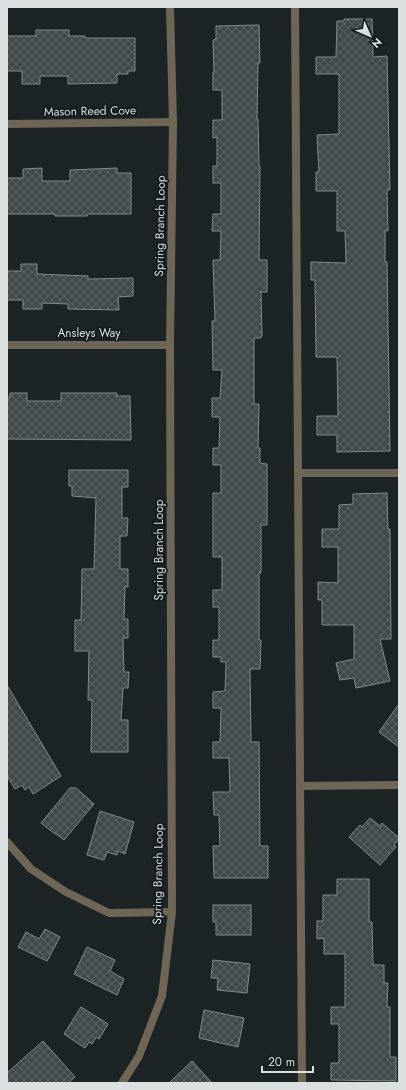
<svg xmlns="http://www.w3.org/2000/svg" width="406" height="1090" font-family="Jost,sans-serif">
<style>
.building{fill:url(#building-cross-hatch);stroke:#818a8c}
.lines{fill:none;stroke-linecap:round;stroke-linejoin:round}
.service{stroke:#706655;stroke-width:8}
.minor{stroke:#706655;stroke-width:8}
.labels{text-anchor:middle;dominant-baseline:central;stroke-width:3.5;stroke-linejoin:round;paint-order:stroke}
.street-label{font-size:12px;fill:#dadfe0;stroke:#131b1d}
</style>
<defs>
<pattern id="building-cross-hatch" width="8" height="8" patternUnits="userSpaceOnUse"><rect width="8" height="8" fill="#41494b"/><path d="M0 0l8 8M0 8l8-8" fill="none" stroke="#5c6365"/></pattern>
</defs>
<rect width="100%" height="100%" fill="#1d2426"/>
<!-- building -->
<g class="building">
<polygon points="344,19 372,19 373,57 387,56 390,190 387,190 388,231 385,230 385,262 387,262 390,451 337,452 337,435 317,435 317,416 338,416 337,357 316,357 315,280 311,280 311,262 346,263 345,231 337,231 337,191 316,191 316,172 319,172 317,135 339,134 339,74 316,74 316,57 336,57 337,21 344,21"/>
<polygon points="259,25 260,63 258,63 257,119 258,119 259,166 260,166 259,260 267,260 267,292 261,292 262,336 261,336 261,338 254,338 254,404 259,404 258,448 260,448 260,463 267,464 267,525 261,525 261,573 259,573 259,640 261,640 260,669 250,669 251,742 259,742 260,846 268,846 268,878 214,878 213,846 220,846 219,815 214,815 213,792 230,792 229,758 213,758 213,742 220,742 221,708 213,708 213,692 225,691 226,662 221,662 221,657 213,657 213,640 219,640 219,607 213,607 213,590 222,590 222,557 213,557 213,493 221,493 221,465 213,465 213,448 219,448 220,417 212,417 212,398 220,398 222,370 213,370 212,321 215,321 213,260 220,260 221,231 212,231 213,214 221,214 221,183 213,183 213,166 217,166 217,137 213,138 213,120 222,120 222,90 213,90 213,72 214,72 213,40 216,39 216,26"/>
<polygon points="36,30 69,30 69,36 85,36 85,38 135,38 135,71 128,71 128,74 117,74 117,83 68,84 68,76 40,76 40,84 22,84 22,71 7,71 7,36 36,36"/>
<polygon points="42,168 42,181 70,181 70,170 117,168 117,173 131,173 131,214 87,214 87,216 55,216 55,214 7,214 7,178 23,178 23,169"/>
<polygon points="21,264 37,264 37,274 88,276 88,279 133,278 133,296 118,297 119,310 68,309 68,304 42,303 42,309 23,309 23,300 7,300 7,271 21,271"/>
<polygon points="10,393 27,393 27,401 61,401 61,393 117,393 117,396 130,396 131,440 7,439 7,397 10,397"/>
<polygon points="69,470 128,470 128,487 122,487 122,518 128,518 127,536 120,536 120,569 128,569 128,587 125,586 124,619 128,619 128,638 123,638 124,672 129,672 128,688 123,688 121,720 128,720 128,752 91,752 92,700 88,700 89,651 75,651 75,620 81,620 82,569 94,569 96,498 72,496 72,486 69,486"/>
<polygon points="387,493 388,529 390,529 391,639 380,639 390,681 356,688 354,678 340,680 336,663 354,659 354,625 322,625 322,600 318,600 318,582 338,583 338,547 322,547 322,529 339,529 339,505 353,504 353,494"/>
<polygon points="7,685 61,776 33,794 29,787 25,790 22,785 15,789 7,776"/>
<polygon points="399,704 399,747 379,732"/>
<polygon points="70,788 76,788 94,804 64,840 55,833 55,834 41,823"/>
<polygon points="100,811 134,822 125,854 118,851 117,855 107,852 104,860 87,855"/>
<polygon points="370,818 380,826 382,823 399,838 394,845 396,847 380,865 349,837 360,825 362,827"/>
<polygon points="337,879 369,879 369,922 372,922 373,965 384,965 384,983 388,983 387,1007 390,1007 390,1057 396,1057 396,1081 331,1080 331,1063 339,1063 339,1024 331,1024 331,1007 345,1007 345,954 324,954 324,938 317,939 317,921 323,921 323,895 337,895"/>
<polygon points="213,905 251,905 251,935 216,935 216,922 213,922"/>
<polygon points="45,929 60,937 47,961 18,947 26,932 39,939"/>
<polygon points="87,947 115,960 110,971 124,979 117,995 74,974"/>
<polygon points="213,960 250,964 247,993 217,990 218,978 211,978"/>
<polygon points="81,1007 108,1024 99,1039 96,1037 92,1044 89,1042 85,1048 64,1034"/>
<polygon points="204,1010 244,1018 238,1047 199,1038"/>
<polygon points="43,1041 75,1077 68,1083 7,1083 7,1073"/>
<polygon points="192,1061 212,1083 169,1083"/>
</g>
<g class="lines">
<!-- service -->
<g class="service">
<polyline points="295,7 302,1083"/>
<polyline points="298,473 399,473"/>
<polyline points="300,786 399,785"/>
</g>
<!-- minor -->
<g class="minor">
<polyline points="7,124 173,122"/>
<polyline points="7,345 170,345"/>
<polyline points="7,842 31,869 66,892 109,913 172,912"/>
<polyline points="122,1083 139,1056 162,996 172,912 170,345 173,122 170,7"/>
</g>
</g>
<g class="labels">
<!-- street labels -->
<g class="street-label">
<text transform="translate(90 111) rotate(-1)">Mason Reed Cove</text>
<text transform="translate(160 226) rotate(-89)">Spring Branch Loop</text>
<text x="89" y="333">Ansleys Way</text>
<text transform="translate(159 550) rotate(-90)">Spring Branch Loop</text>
<text transform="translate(158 874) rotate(-89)">Spring Branch Loop</text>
</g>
</g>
<!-- border -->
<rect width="406" height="1090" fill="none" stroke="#dadfe0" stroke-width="16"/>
<!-- north arrow -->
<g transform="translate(370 36) rotate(135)" stroke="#131b1d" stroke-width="3" paint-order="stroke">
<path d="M0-3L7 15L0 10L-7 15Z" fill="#dadfe0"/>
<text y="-6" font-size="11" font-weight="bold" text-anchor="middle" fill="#dadfe0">N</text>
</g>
<!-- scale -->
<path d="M262 1066v6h51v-6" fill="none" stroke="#dadfe0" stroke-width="2"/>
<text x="268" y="1066" font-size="12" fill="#dadfe0" stroke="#131b1d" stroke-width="3" paint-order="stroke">20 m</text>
</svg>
